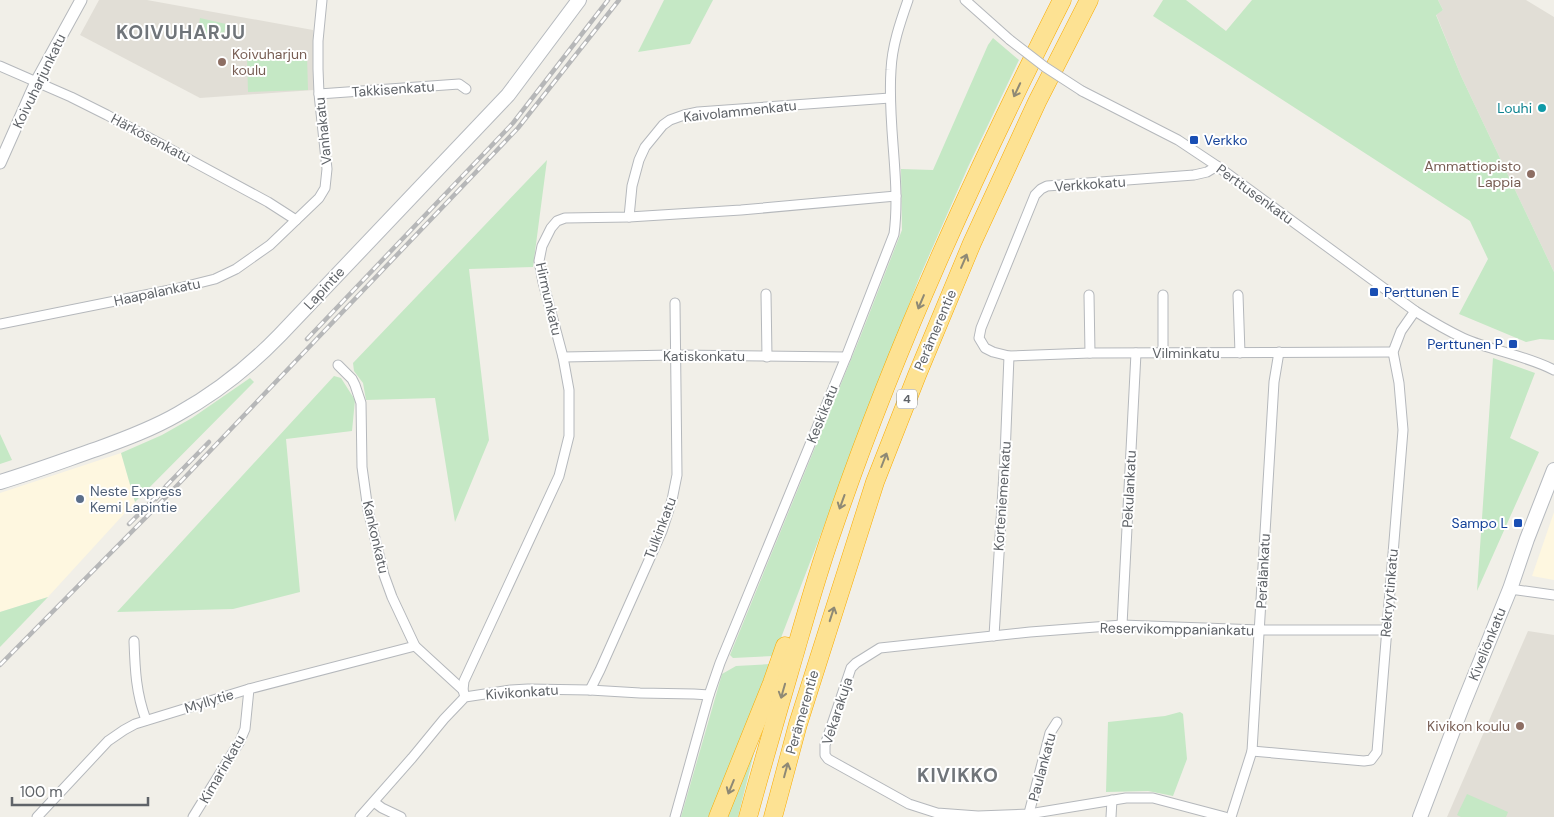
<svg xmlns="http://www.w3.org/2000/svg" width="1554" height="817" font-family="'DM Sans',sans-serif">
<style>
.commercial{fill:#fef7e0}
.education{fill:#e1ded6}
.green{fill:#c5e8c5}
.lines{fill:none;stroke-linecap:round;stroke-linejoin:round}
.minor-casing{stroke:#b5b8bc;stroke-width:11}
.tertiary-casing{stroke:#b5b8bc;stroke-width:13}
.secondary-casing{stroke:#b6babf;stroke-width:16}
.motorway-casing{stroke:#f9ab00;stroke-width:19}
.minor{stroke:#fff;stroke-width:9}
.tertiary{stroke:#fff;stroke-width:11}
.secondary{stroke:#fff;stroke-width:14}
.motorway{stroke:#fde293;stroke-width:18}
.rail-casing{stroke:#b6b7b8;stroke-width:4.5}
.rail{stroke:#fff;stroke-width:2.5;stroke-dasharray:8;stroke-linecap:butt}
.minor-bridge-casing{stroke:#b5b8bc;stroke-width:11;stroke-linecap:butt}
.minor-bridge{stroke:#fff;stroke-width:9}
.oneway{stroke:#8e8975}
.education-dot{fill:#8d6e63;stroke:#fff;stroke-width:2}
.culture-dot{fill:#0f9aa8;stroke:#fff;stroke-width:2}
.transit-dot{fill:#1a4fb4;stroke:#fff;stroke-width:2}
.service-dot{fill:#5c6f8a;stroke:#fff;stroke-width:2}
.labels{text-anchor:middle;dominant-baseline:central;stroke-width:4;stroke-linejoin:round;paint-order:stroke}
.shield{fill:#fff;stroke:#8f9295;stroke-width:1}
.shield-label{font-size:12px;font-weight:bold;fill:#5f6368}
.education-label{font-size:14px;fill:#785e54;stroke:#fff;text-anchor:end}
.street-label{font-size:14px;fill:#5f6368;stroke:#fff}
.culture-label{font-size:14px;fill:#0d838f;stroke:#fff;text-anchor:end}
.transit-label{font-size:14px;fill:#164399;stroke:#fff;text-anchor:start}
.service-label{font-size:14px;fill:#4e5e75;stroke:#fff;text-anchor:start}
.district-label{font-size:19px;font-weight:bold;letter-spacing:1px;fill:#70757a;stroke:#fff}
</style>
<rect width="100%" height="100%" fill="#f1efe8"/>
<!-- commercial -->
<g class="commercial">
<polygon points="121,453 135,502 48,597 0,612 0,493"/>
<polygon points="1554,512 1554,580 1532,576"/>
</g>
<!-- education -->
<g class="education">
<polygon points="99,0 147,0 313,30 314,90 200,98 80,35"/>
<polygon points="1438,0 1526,0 1554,17 1554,272 1461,76 1436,14 1443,10"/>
<polygon points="1528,631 1554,635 1554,817 1447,817"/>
</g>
<!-- green -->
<g class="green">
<polygon points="664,0 713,0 690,44 638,52"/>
<polygon points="1163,0 1186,0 1226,31 1252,0 1438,0 1443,10 1436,15 1461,76 1554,272 1554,340 1540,339 1526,342 1459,314 1488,259 1470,221 1153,16"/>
<polygon points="200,18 226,24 223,39 197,34"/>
<polygon points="993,38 1019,60 968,167 920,276 774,656 733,658 730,655 859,340 902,230 901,169 933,170 988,45"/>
<polygon points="307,55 308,90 248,92 247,57"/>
<polygon points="547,160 533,267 469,269 489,440 455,522 435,398 366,400 363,383 354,371 353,363"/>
<polygon points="1493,358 1535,373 1510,438 1539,452 1477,591"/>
<polygon points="334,376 341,378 355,400 352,431 286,439 300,592 233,609 117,612"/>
<polygon points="250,378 254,382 135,502 121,453 162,435 192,418"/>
<polygon points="0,434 12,460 0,464"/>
<polygon points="48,597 0,647 0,612"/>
<polygon points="771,664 710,817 681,817 722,674 736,666"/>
<polygon points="1180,712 1183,714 1187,759 1173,796 1148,791 1106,792 1108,722 1165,716"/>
<polygon points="756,745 738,817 724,817"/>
<polygon points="1467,794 1508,812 1506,817 1461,817 1457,815"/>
</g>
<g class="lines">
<defs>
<g id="minor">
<polyline points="965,0 1010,40"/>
<polyline points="0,66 71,97 107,115 268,202 296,220"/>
<path d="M1082 91 1178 140 1217 166 1415 311C1431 321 1446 330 1463 338 1492 351 1525 355 1554 370"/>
<polyline points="319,94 459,84 466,89"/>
<polyline points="1217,166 1207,172 1194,175 1047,186 1041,189 1035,195 981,328 979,338 985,348 993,352 1009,356 1090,353 1393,352"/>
<polyline points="629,217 632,186 639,160 645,147 663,125 670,120 684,115 698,112 890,98"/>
<polyline points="766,294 767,357"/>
<polyline points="1089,295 1090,353"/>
<polyline points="1163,295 1163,353"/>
<polyline points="1238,295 1240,353"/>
<polyline points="0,324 175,289 215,279 236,269 270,245 319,198 325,188 327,169 319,94 318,69 318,41 322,0"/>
<polyline points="563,357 674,355 846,357"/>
<polyline points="338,365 352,379 355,385 361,403 362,467 368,510 384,575 392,597 415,646 463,690"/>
<polyline points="1510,589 1554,595"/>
<polyline points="1122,625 1136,353"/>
<polyline points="994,636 1005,456 1009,356"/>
<path d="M134 641C135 670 136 693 146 720"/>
<polyline points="590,690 600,670 662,531 672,500 677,475 675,303"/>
<polyline points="465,697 463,690 464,681 559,476 569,436 569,390 563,357 543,282 539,261 542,246 551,228 557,221 565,218 629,217 741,210 896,196"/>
<polyline points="1252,751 1364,761 1371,760 1377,752 1403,430 1399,383 1393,352 1401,331 1415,311"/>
<polyline points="374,802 382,808 401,817"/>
<polyline points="37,817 108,741 124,730 135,724 249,689 415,646"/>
<polyline points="193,817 240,741 245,729 249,689"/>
<polyline points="360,817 412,758 444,719 465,697 511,690 528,689 590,690 640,693 694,694 709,695"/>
<path d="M675 817 709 695 720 663 846 357 894 234C901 181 887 124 891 70 892 46 900 23 908 0"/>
<polyline points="1028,817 1050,733 1057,722"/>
<polyline points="1111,817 1112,800"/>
<polyline points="1225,817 1153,798 1126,798 1029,814 978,816 937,813 909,804 828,759 825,755 825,745 851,668 856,663 880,648 1030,632 1122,625 1259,630 1386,630"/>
<polyline points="1231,817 1252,751 1274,382 1279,352"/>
</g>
<polyline id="tertiary" points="0,163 36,82 81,0"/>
<g id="secondary">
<path d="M0 482C33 472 65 460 97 449 125 439 152 429 178 414 216 393 250 366 280 335L508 95 579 0"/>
<polyline points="1420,817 1462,707 1510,589 1527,539 1554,470"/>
</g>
<g id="motorway">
<polyline points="718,817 772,683 785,646"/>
<path d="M748 817C761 769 775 721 789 673 803 625 816 577 833 529 895 347 975 172 1062 0"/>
<polyline points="773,817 798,724 875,482 917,375 972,243 1037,102 1089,0"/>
</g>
</defs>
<!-- minor casing -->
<use href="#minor" class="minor-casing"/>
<!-- tertiary casing -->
<use href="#tertiary" class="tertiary-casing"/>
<!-- secondary casing -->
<use href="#secondary" class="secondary-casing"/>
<!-- motorway casing -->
<use href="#motorway" class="motorway-casing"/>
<!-- minor -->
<use href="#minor" class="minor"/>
<!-- tertiary -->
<use href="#tertiary" class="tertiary"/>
<!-- secondary -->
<use href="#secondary" class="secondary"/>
<!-- motorway -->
<use href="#motorway" class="motorway"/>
<defs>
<g id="rail">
<polyline points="307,339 513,123 608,0"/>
<polyline points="156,499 166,486 209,442"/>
<polyline points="129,524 159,494"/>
<polyline points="0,665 169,494 518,128 619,0"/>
</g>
</defs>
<!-- rail casing -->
<use href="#rail" class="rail-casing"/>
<!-- rail -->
<use href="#rail" class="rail"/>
<defs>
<polyline id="minor-bridge" points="1010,40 1045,67 1082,91"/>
</defs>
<!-- minor-bridge casing -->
<use href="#minor-bridge" class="minor-bridge-casing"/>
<!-- minor-bridge -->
<use href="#minor-bridge" class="minor-bridge"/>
</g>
<!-- one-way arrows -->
<defs><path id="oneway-shaft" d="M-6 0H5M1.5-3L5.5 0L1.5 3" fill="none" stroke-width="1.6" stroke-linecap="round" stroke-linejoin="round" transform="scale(1.25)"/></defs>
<g class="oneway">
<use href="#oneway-shaft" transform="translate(1017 90) rotate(115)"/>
<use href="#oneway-shaft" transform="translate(964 261) rotate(-67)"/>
<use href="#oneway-shaft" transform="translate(921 302) rotate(113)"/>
<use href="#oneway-shaft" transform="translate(884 460) rotate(-69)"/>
<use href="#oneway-shaft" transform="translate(842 502) rotate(110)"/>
<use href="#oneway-shaft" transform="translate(832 614) rotate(-72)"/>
<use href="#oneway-shaft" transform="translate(783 691) rotate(106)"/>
<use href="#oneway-shaft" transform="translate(786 770) rotate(-75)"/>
<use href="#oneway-shaft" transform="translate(731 787) rotate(112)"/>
</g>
<!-- markers -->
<g class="education-dot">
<circle cx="222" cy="62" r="5"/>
<circle cx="1531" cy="174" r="5"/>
<circle cx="1520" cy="726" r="5"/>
</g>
<circle class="culture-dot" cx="1542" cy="108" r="5"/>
<g class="transit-dot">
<rect x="1189" y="135" width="10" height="10" rx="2.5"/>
<rect x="1369" y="287" width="10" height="10" rx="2.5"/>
<rect x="1508" y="339" width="10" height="10" rx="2.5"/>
<rect x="1513" y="518" width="10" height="10" rx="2.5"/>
</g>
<circle class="service-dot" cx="80" cy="499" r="5"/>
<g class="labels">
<!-- shield labels -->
<rect class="shield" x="897" y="389.5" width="20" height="19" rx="4"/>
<g class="shield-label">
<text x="907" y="399">4</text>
</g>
<!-- education labels -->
<g class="education-label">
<text x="232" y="54" text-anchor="start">Koivuharjun<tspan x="232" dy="16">koulu</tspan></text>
<text x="1521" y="166">Ammattiopisto<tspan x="1521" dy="16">Lappia</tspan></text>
<text x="1510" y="726">Kivikon koulu</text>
</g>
<!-- street labels -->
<g class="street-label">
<text transform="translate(39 81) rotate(-64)">Koivuharjunkatu</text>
<text transform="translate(393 89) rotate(-4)">Takkisenkatu</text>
<text transform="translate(740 111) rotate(-6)">Kaivolammenkatu</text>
<text transform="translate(323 131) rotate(-96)">Vanhakatu</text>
<text transform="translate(151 138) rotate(28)">Härkösenkatu</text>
<text transform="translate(1090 184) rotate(-4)">Verkkokatu</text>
<text transform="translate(1255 194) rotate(36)">Perttusenkatu</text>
<text transform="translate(324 288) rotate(-47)">Lapintie</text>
<text transform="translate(157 292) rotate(-12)">Haapalankatu</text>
<text transform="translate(549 299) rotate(77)">Hirmunkatu</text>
<text transform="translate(935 330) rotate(-67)">Perämerentie</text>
<text x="1186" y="353">Vilminkatu</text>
<text x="704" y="356">Katiskonkatu</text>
<text transform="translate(822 414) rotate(-68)">Keskikatu</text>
<text transform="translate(1129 489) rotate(-87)">Pekulankatu</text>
<text transform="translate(1002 496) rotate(-86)">Korteniemenkatu</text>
<text transform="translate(660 528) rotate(-69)">Tulkinkatu</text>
<text transform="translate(376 537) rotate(77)">Kankonkatu</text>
<text transform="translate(1263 571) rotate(-87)">Perälänkatu</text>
<text transform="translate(1389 593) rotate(-85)">Rekryytinkatu</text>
<text transform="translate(1177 629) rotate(1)">Reservikomppaniankatu</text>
<text transform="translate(1487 644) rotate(-68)">Kiveliönkatu</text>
<text transform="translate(522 692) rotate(-4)">Kivikonkatu</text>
<text transform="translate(209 701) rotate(-17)">Myllytie</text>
<text transform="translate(837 711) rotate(-72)">Vekarakuja</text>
<text transform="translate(802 712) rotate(-74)">Perämerentie</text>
<text transform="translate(1042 767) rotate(-75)">Paulankatu</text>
<text transform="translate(222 769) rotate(-60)">Kimarinkatu</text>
</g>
<!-- culture labels -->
<g class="culture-label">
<text x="1532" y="108">Louhi</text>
</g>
<!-- transit labels -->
<g class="transit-label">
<text x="1204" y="140">Verkko</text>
<text x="1384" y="292">Perttunen E</text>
<text x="1503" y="344" text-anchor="end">Perttunen P</text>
<text x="1508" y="523" text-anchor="end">Sampo L</text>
</g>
<!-- service labels -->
<g class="service-label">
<text x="90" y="491">Neste Express<tspan x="90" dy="16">Kemi Lapintie</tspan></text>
</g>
<!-- district labels -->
<g class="district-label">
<text x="181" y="32">KOIVUHARJU</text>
<text x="958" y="775">KIVIKKO</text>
</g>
</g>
<!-- scale -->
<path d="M12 797v8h136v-8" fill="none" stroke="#5f6368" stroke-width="2.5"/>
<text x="20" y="797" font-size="15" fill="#5f6368" stroke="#ffffff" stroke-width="4" paint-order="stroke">100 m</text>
</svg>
